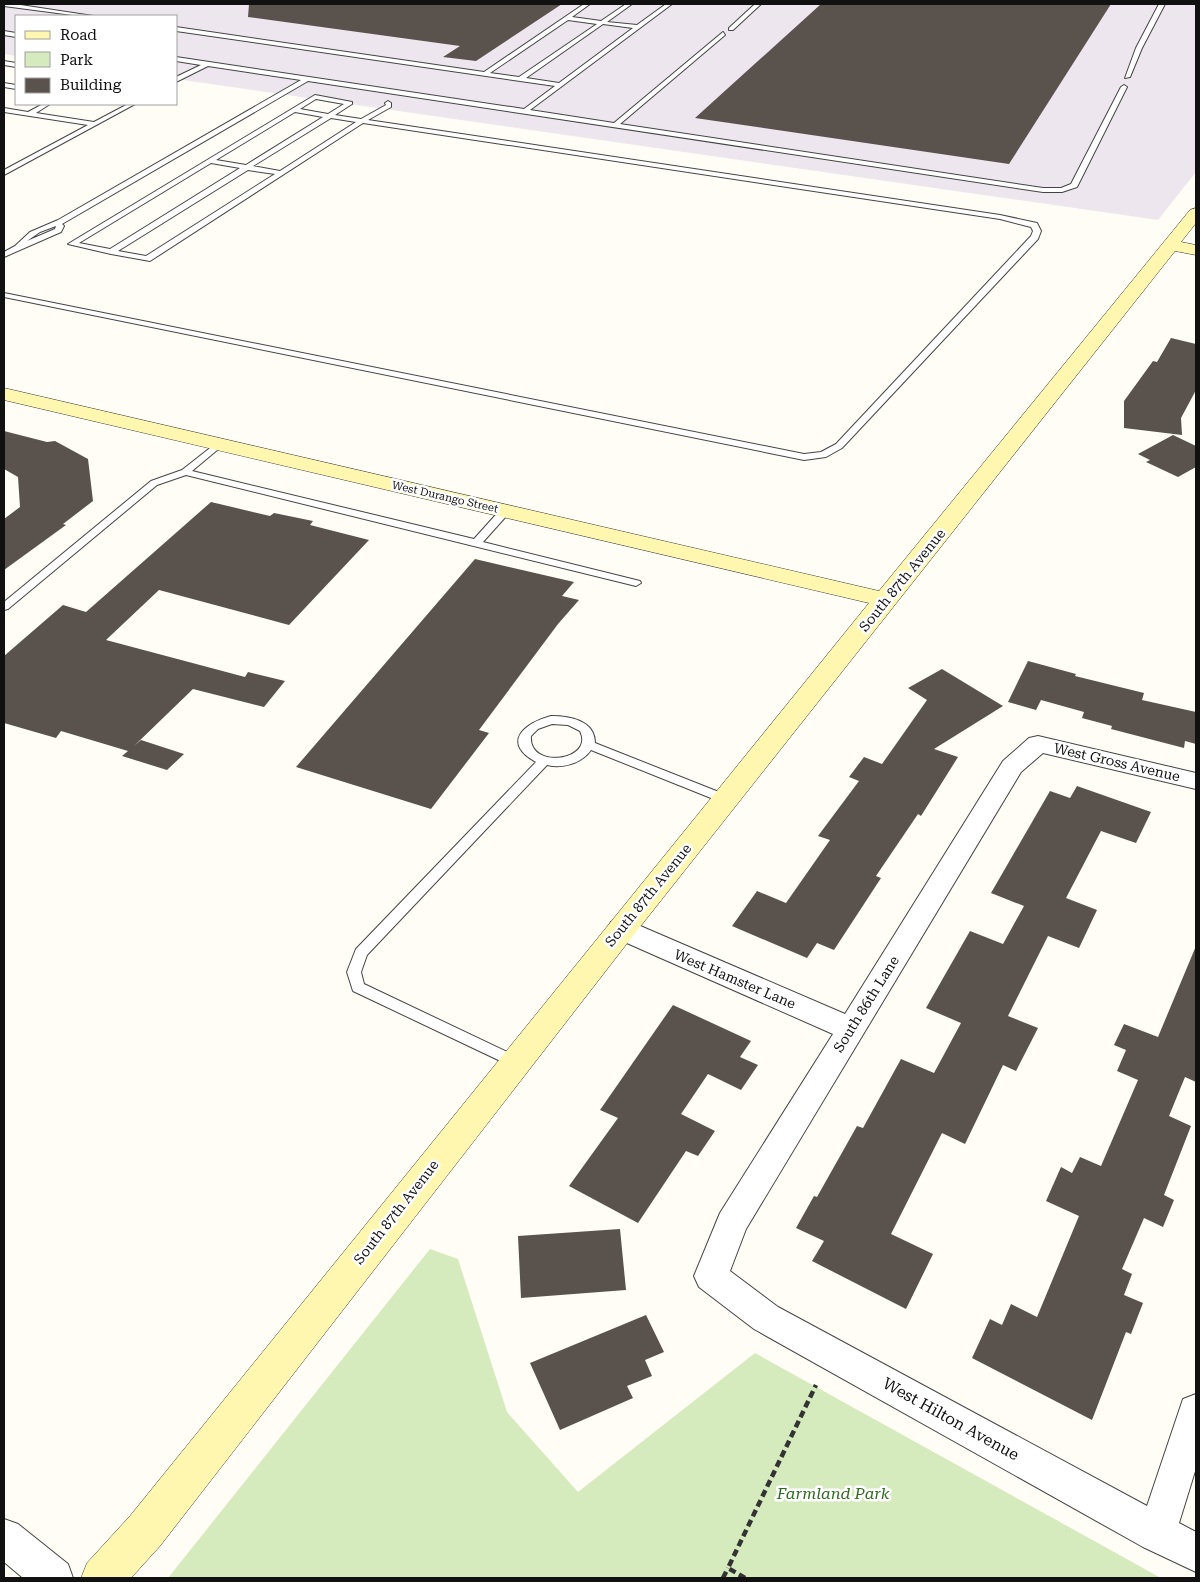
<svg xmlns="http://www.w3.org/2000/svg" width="1200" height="1582" font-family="'Roboto Serif',serif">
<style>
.industrial{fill:#eee6ef}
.green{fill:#d5ebbd}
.building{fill:#5a524d}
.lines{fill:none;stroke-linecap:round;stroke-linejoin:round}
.lane-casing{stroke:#444;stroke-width:2}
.street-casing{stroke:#444;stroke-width:2}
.secondary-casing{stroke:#333;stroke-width:1}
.path{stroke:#333;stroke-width:4.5;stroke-dasharray:7 4;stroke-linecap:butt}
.lane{fill:#fff;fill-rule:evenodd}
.street{fill:#fff;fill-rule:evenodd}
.secondary{fill:#fff6b0;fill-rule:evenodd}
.labels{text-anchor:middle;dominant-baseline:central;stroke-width:5;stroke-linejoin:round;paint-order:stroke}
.far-street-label{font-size:11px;fill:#111;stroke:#fff}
.street-label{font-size:14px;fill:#111;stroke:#fff}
.near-street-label{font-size:16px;fill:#111;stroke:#fff}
.near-park-label{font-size:16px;font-style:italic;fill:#2f6b1f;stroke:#fff}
</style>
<rect width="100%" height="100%" fill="#fffdf5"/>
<!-- industrial -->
<polygon class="industrial" points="4,4 1196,4 1196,172 1158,220 176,79 176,16 16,16 16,56 4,54"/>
<!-- green -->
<polygon class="green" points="430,1249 458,1259 507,1412 578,1492 755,1353 1161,1578 168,1578"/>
<!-- building -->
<g class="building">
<polygon points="249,4 562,4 476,61 443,57 460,46 248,17"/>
<polygon points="821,4 1111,4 1009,164 695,118"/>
<polygon points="1171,338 1196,344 1196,390 1181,418 1182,435 1124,428 1124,401 1153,361 1157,362"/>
<polygon points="4,431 47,442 55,441 88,459 93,501 63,524 66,525 4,570 4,519 20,507 18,477 4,469"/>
<polygon points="1173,435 1196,446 1196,467 1178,477 1146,462 1150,460 1138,454"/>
<polygon points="211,502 270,516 274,513 313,521 310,525 369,540 289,625 159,590 106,640 245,677 248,672 285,681 264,707 193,689 134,746 141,740 184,754 167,770 122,756 128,751 61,731 56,738 4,723 4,656 63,605 86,612"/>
<polygon points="475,559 574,582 562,596 579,600 558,624 479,730 489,733 431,809 296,767"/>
<polygon points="1028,661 1076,674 1075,676 1144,693 1142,700 1196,712 1196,744 1185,741 1184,748 1111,729 1112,726 1082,718 1084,712 1041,700 1036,710 1008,702"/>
<polygon points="942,669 1003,706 934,749 958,757 921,816 918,814 876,876 881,878 834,950 817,943 807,958 732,926 757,891 786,903 830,840 818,836 859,781 849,777 864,757 882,764 927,700 908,688"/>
<polygon points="1077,786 1151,812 1136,843 1101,831 1066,898 1097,910 1079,948 1048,936 1008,1016 1038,1028 1016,1071 1003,1065 965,1144 942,1133 891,1234 933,1254 906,1309 812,1261 824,1241 796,1228 814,1196 817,1197 857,1126 863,1128 901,1059 934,1073 961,1023 926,1008 970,931 1003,944 1024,906 991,893 1050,791 1070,798"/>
<polygon points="1196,946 1196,1082 1185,1077 1169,1116 1191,1126 1164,1195 1174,1200 1163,1227 1144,1218 1122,1269 1132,1274 1124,1295 1143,1303 1131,1334 1126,1332 1092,1420 972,1358 990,1319 1002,1325 1011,1304 1037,1317 1079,1216 1046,1201 1061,1167 1072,1173 1080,1157 1101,1166 1138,1080 1117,1071 1126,1050 1114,1045 1124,1024 1158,1037"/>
<polygon points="673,1005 751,1041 740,1057 758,1065 741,1090 708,1074 681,1114 715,1131 698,1156 686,1151 638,1223 569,1186 618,1118 600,1110"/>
<polygon points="620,1229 626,1290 521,1298 518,1236"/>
<polygon points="646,1315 664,1352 645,1360 652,1376 627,1386 633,1398 560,1430 530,1363"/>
</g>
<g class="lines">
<defs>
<g id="lane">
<polygon points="4,4 14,4 93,16 80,16 4,6"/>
<path d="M584 4H590L572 17 601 21 626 4H632L607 22 637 25 666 4H672L530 110 614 123 723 32 725 35 620 124 1043 188H1061L1071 184 1121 87 1124 85 1127 87 1077 187 1062 192H1043L308 81 62 224 64 226 61 232 4 257V252L15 246 30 232 58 220 301 80 208 66 176 82V77L201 65 176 61V57L524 109 555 86 176 31V27L484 72ZM568 20 597 24 519 77 490 73ZM603 24 633 28 559 83 526 78ZM56 226 55 229 27 241 40 232Z"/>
<polygon points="755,4 761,4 733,30 729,30 729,28"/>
<polygon points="1159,4 1165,4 1142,48 1130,77 1125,78 1136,48"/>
<polygon points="4,31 16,33 16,37 4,35"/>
<polygon points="4,61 16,63 16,67 4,65"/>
<polygon points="4,83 16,85 16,89 4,87"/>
<path d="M315 95 352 102V104L335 115 361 119 386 105 385 103 388 101 391 103V107L368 120 1000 215 1037 223 1041 231 1038 239 842 448 826 457 804 460 4 297V293L804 454 821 452 836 444 1031 236 1033 231 1031 227 1000 219 363 123 150 261 111 254 68 244ZM316 99 344 104 328 114 300 109ZM295 112 323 117 246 165 216 160ZM331 118 356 122 280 171 253 166ZM211 163 240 168 110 249 79 243ZM248 170 275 174 146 256 118 251Z"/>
<polygon points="43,104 50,104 36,113 94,122 128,104 135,104 4,175 4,170 88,125 4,112 4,108 28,112"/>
<polygon points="219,441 224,444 222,446 192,471 474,539 501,509 509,509 509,513 483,542 640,581 641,583 636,586 186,475 157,485 8,609 4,610 4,602 151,481 182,470"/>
<path d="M551 716C569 716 595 720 595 743L729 796 731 799 725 803 721 802 591 750C582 763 563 769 547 765L367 955 361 972 364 984 520 1058 522 1062 520 1066 515 1068 353 991 347 972 356 949 536 762C501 743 524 723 551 716ZM552 724 568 725 580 731C595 761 528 770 531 736L538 729Z"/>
</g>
<g id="street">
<polygon points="1038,736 1196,773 1196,789 1043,753 1021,772 746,1229 730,1271 778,1307 1147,1506 1183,1399 1196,1394 1196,1468 1179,1523 1196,1532 1196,1572 1143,1547 754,1329 699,1287 694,1276 720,1213 833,1034 611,936 607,929 611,922 621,919 631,922 845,1014 1003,761 1029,738"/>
<polygon points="4,1519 18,1524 68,1564 73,1578 23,1578 4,1562"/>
</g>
<polygon id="secondary" points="1196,208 1196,223 1181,242 1196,245 1196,255 1175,251 632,937 160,1546 131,1578 81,1578 87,1563 130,1516 869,603 4,400 4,388 879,591 1190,210"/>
</defs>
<!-- lane casing -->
<use href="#lane" class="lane-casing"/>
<!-- street casing -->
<use href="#street" class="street-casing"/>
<!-- secondary casing -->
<use href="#secondary" class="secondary-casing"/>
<!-- path -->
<g class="path">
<polyline points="723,1578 728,1568"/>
<polyline points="745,1578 728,1568 816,1385"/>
</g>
<!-- lane -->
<use href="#lane" class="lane"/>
<!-- street -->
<use href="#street" class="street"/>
<!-- secondary -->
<use href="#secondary" class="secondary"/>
</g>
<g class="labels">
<!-- far-street labels -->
<g class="far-street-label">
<text transform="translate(445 497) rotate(13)">West Durango Street</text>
</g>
<!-- street labels -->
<g class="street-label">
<text transform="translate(902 580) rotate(-51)">South 87th Avenue</text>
<text transform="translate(1117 762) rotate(13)">West Gross Avenue</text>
<text transform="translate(648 895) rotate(-51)">South 87th Avenue</text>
<text transform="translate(735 979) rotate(23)">West Hamster Lane</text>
<text transform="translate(866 1004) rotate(-58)">South 86th Lane</text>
<text transform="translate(396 1212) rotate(-52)">South 87th Avenue</text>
</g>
<!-- near-street labels -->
<g class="near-street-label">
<text transform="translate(951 1419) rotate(29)">West Hilton Avenue</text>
</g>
<!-- near-park labels -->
<g class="near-park-label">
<text x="833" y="1493">Farmland Park</text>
</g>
</g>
<!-- border -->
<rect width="1200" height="1582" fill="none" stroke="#111111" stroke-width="10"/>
<!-- legend -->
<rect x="15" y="15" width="162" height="90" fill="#ffffff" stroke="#a0a0a0"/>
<rect x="25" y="31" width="25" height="8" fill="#fff6b0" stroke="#a0a0a0"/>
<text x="60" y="40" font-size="15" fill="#111111">Road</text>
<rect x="25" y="52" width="25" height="15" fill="#d5ebbd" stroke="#a0a0a0"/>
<text x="60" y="65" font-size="15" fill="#111111">Park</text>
<rect x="25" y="78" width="25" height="15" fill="#5a524d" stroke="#a0a0a0"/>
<text x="60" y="90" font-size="15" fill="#111111">Building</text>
</svg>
